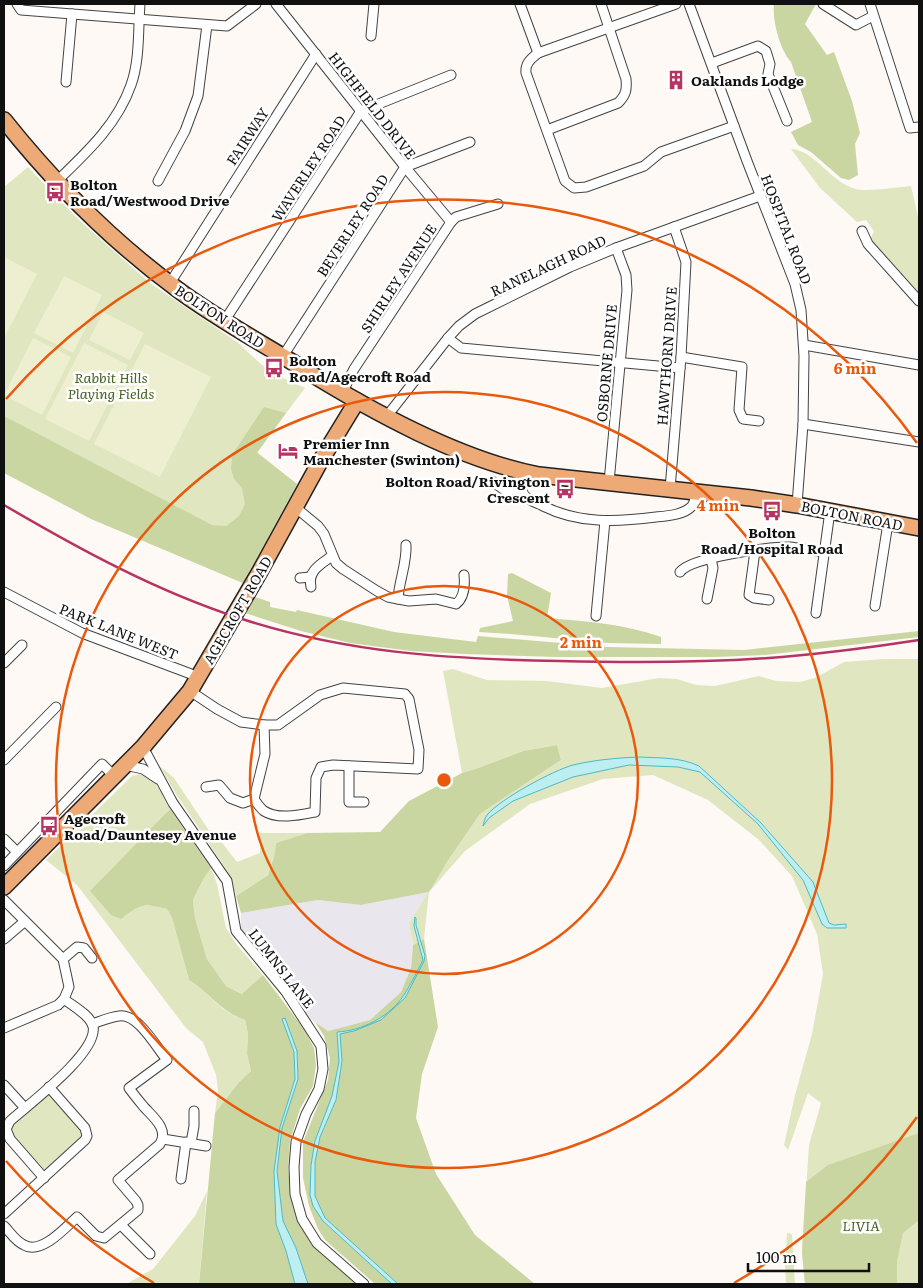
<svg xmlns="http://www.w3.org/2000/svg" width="923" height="1288" font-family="Literata,serif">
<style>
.industrial{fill:#eae6ee}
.green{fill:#e0e7c0;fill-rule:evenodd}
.forest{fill:#cad6a1}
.pitch{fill:#eeefd1}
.water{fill:#bdeff2;stroke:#4ab9c3}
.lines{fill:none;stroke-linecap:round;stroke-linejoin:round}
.street-casing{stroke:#434343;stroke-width:11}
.primary-casing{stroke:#212121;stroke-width:18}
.street{stroke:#fff;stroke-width:9}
.primary{stroke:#edaa76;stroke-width:15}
.rail{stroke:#b63363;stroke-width:2.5}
.ring{fill:none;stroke:#e8590c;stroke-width:2.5}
.labels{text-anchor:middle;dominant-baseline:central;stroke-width:5;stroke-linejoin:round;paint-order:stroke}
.poi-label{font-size:14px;font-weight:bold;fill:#101010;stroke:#fff;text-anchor:start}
.street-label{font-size:14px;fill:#101010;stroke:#fff}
.park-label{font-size:14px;font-style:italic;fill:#466425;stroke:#fff}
.centre{fill:#e8590c;stroke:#fff;stroke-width:2.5}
.ring-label{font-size:15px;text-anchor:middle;font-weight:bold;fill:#e8590c;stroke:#fff;stroke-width:5;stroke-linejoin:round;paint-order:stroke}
</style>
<rect width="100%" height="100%" fill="#fef9f5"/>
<!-- industrial -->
<polygon class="industrial" points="429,892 409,923 413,945 411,968 401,992 370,1020 328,1031 309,1018 241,932 241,913 318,900 361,905"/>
<!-- green -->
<g class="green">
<path d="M791 149C815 150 831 183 856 189 866 192 899 187 911 186L919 221V293L870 240 874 231 866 220 857 222 820 188Z"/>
<polygon points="28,167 79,220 150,283 237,342 262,365 283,378 305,388 257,452 297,484 249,574 4,447 4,187"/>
<path d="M883 659H919V1284H805L802 1252 809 1145 821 1103 808 1093 788 1150 784 1145 795 1095 812 1034 823 974 817 934 792 876 759 840 708 800 653 775 603 779 530 804 465 851 429 892 424 939 413 945 409 923 449 859 480 814 561 760 557 745 523 751 478 768 462 773 443 671 453 669 487 680 547 681 602 688 659 678 677 679 696 685 715 686 759 676 776 681 800 682 815 678 844 662ZM638 757C659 758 680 757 699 766L761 823 813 882 829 923 834 925 846 924 827 928 822 924 803 880 758 824 700 772 678 767 629 765 573 777 513 801 489 818 483 826C486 813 495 808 505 801 545 771 589 759 638 757Z"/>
<polygon points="160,766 174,778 210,832 213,831 237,862 260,853 260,833 307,833 276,843 274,857 268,875 236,896 228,872 176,794"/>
<path d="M140 774 147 778 150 777 161 791 170 809 91 891 121 918 136 906H155L167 909 172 918 189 980C209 992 222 1014 245 1020L248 1034 247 1054 251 1071 239 1082 215 1113 218 1090 216 1075 203 1042 186 1028 77 885 46 860 132 776Z"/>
<polygon points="211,868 217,884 226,928 237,945 263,975 243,994 226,986 207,959 195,918 193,900 203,880"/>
<polygon points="49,1089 84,1130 85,1136 44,1176 7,1128"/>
<polygon points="207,1191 199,1284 126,1284 153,1269 195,1216"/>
<polygon points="787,1233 792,1234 795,1284 786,1284 785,1266"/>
</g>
<!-- forest -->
<g class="forest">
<path d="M774 4H816L805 24 827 55 834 52 852 101 860 133 855 144 858 175 849 180 841 178 811 152 798 145 791 132 812 122 791 62C780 50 772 20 774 4Z"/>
<polygon points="264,407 286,413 257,453 297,484 250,570 245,584 91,519 4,473 4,416 212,525 226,526 239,516 245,504 242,488 234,479 231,469 232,457 236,449"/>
<path d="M512 573 551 593 547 618C586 621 624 624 661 637V644L608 643 511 634 479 632 480 628 513 621 507 596 508 574Z"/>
<polygon points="255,597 270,602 270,607 296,612 297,610 394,632 476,642 478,636 608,647 744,650 919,631 919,637 765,655 716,657 557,657 465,654 411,651 350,643 301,631 245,613"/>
<polygon points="557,745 561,760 480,814 449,859 429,892 361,905 318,900 241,913 236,896 268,875 274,857 276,843 307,833 380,832 409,801 462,773 478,768 523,751"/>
<path d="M170 809 211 868 203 880 193 900 195 918 207 959 226 986 242 994 263 975 304 1029 314 1048 316 1065 313 1086 300 1109 290 1141 288 1168 291 1195 315 1246 357 1284H308L296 1248 283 1221 277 1171 282 1128 298 1079 297 1051 282 1019 294 1052 295 1079 280 1127 274 1171 276 1224 286 1251 295 1284H199L215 1113 239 1082 251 1071 247 1054 248 1034 245 1020C222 1013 209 992 189 980L172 918 167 909C142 903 140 904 121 919L111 915 90 891Z"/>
<polygon points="424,939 438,1027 422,1074 416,1118 436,1174 475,1235 535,1284 398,1284 325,1218 315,1196 315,1162 320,1137 336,1100 342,1061 337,1032 339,1062 332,1096 315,1141 311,1165 310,1195 323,1221 392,1284 375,1284 325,1240 318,1229 309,1206 303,1178 303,1142 328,1080 330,1058 324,1036 315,1022 328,1031 370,1020 401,992 411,968 413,945"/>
<polygon points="919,1133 919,1220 903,1233 897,1261 897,1284 805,1284 802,1252 806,1182 828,1165"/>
</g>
<!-- pitch -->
<g class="pitch">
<polygon points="4,257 37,274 4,338"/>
<polygon points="64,276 102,295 73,353 34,333"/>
<polygon points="103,312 144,333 130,360 89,340"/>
<polygon points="33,338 71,357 42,415 4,395"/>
<polygon points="84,343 128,365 89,441 45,419"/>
<polygon points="145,344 211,377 160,477 94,444"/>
</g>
<!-- water -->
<g class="water">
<path d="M638 757C659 758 680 757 699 766L761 823 813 882 829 923 834 925 846 924V928H827L822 924 803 880 758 824 700 772 678 767 629 765 573 777 513 801 489 818 483 826C484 822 485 818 487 815 500 799 554 770 573 765 594 760 616 758 638 757Z"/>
<path d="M415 917 416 918V925L425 956 424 961 405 998 381 1020 354 1031 340 1034 342 1061 336 1100 320 1137 315 1162V1196L325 1218 398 1284H392L323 1221 313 1206 310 1195 311 1165 315 1141 332 1096 339 1062 337 1032C361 1031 390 1017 404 995 411 984 417 972 423 960L414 926Z"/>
<polygon points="285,1018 297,1051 298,1079 282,1128 277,1171 283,1221 296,1248 308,1284 295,1284 286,1251 276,1224 274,1171 280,1127 295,1079 294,1052 282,1019"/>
</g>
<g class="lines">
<defs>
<g id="street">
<polyline points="17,4 21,10 227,26 256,4"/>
<polyline points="276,4 405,167 451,222"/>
<polyline points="520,4 538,53"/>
<path d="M676 4 538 53C531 59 525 63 526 73L565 181 574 188 586 187 644 166 661 152 734 126"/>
<polyline points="689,4 747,161 795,284 801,310 804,356 803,424 797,505"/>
<polyline points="823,4 856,25 873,16"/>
<polyline points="870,4 910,128 919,127"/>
<polyline points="371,36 374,4"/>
<polyline points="712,63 758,46 766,51 770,64 768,74 787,121"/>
<polyline points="66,82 72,14"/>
<path d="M547 130 618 103C626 95 627 90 626 79L601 4"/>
<polyline points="158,181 185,131 198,96 207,25"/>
<path d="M56 182C86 153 117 125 131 85 140 60 138 30 140 4"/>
<polyline points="862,231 868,244 919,301"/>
<polyline points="170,283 316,54"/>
<polyline points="225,320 361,111 451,75"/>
<polyline points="448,338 461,348 680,368"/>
<polyline points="804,345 919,365"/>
<polyline points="283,356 405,167 470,142"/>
<polyline points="681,357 742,367 739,410 743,419 759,421"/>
<polyline points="342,393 354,369 451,222 456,217 498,204"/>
<polyline points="387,416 448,338 459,326 475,314 570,267 616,248 760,196"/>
<polyline points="803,424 919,442"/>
<path d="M520 472C520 480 519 491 526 497 530 501 538 503 543 506 579 524 617 522 656 517 667 516 684 515 692 506 695 502 695 497 696 492"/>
<polyline points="492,481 506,491 521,489"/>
<polyline points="609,482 627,290 626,275 616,248"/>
<polyline points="670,489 681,357 686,262 674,227"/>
<path d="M295 507 318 526 324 534 336 563 343 569 377 591 388 597 398 599 409 601 436 599 456 604C464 598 465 585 464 575"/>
<polyline points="755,551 749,595 754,598 769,600"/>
<path d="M680 572C691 557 770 547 789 547 801 548 813 551 824 552"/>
<polyline points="300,578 310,577"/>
<path d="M311 587C307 571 321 564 332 556"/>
<polyline points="4,592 82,633 199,677"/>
<path d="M398 599C399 581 407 563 406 545"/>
<polyline points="707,599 713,568 711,559"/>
<polyline points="875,606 888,523"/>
<polyline points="816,613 830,511"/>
<polyline points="596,616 605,521"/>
<polyline points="4,663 22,645"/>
<path d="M190 691 217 709 241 722 264 725H278L320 695 343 688 405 694 409 699 419 750 418 769 333 765 321 767 316 778 315 812C300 815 278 820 264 811 260 808 257 803 254 799"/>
<polyline points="143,747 173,803 227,881 236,931 286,992 321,1046 323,1069 319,1089 306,1114 296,1142 294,1167 295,1194 302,1219 317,1243 364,1284"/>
<polyline points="4,760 56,707"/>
<polyline points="125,765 143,769 158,779"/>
<polyline points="349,766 349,802 364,802"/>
<polyline points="206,787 219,785 230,798 243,803 254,799 265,754 264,725"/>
<polyline points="4,839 17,852"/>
<polyline points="4,866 102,764 114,776"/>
<polyline points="4,900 63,959 69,987 64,999 58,1005 4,1028"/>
<polyline points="4,939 24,922"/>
<polyline points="63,959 77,947 84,948 92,958"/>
<polyline points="4,1085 25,1108"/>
<polyline points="163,1139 206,1146"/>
<polyline points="191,1143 194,1126 194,1111"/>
<path d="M44 1178 10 1139 6 1129 10 1121C29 1104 99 1052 93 1026 90 1015 73 1006 64 999"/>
<polyline points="181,1179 186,1142"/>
<polyline points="4,1214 85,1140 87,1136 85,1128 49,1087"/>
<polyline points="121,1225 150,1254"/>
<path d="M4 1226C10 1232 15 1241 24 1245 41 1255 65 1228 77 1217L96 1236 104 1238 138 1210V1205L136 1201 118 1180 160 1144C169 1129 153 1117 144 1107 139 1101 134 1095 129 1088L167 1060C156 1047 138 1013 119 1016 110 1017 101 1021 92 1024"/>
</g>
<g id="primary">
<path d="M4 120C55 184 112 241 177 289 217 319 262 343 305 370 373 412 460 460 539 475L751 498 797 505 919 528"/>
<polyline points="4,887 143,747 190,691 259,573 321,460 357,401"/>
</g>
</defs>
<!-- street casing -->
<use href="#street" class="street-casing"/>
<!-- primary casing -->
<use href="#primary" class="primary-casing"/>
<!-- street -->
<use href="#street" class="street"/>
<!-- primary -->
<use href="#primary" class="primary"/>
<!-- rail -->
<path class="rail" d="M4 505C79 549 156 591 239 618 346 653 447 659 559 661 633 663 708 663 782 657 828 653 874 647 919 640"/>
</g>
<!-- distance rings -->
<g class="ring">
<circle cx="444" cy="780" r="194"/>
<circle cx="444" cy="780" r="388"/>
<path d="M917 1117A581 581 0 0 1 734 1283M154 1283A581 581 0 0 1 6 1161M6 399A581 581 0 0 1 917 443"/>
</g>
<!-- icons -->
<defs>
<symbol id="building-bare" viewBox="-9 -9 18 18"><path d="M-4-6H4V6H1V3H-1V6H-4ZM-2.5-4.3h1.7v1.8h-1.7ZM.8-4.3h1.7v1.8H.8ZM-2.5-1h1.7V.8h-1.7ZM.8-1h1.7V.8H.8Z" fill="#b63363" stroke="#fff" stroke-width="2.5" paint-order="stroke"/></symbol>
<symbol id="bus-bare" viewBox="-9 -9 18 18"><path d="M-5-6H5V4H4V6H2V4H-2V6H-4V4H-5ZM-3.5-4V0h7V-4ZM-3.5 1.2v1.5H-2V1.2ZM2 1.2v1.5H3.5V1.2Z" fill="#b63363" stroke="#fff" stroke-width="2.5" paint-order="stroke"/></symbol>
<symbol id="hotel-bare" viewBox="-9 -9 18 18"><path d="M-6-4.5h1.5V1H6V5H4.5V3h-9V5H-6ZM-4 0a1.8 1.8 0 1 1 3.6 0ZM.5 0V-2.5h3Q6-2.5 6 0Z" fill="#b63363" stroke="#fff" stroke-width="2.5" paint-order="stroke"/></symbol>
</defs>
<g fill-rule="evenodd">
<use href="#building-bare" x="662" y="66" width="28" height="28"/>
<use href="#bus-bare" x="41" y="178" width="28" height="28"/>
<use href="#bus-bare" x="260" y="354" width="28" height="28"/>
<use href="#hotel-bare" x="274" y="437" width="28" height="28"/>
<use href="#bus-bare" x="551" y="475" width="28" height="28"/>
<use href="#bus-bare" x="758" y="497" width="28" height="28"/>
<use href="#bus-bare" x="35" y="812" width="28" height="28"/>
</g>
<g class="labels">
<!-- poi labels -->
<g class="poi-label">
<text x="691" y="80">Oaklands Lodge</text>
<text x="70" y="184">Bolton<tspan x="70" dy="16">Road/Westwood Drive</tspan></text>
<text x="289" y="360">Bolton<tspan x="289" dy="16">Road/Agecroft Road</tspan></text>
<text x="303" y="443">Premier Inn<tspan x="303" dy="16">Manchester (Swinton)</tspan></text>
<text x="550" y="481" text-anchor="end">Bolton Road/Rivington<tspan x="550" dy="16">Crescent</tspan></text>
<text x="772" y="532" text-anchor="middle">Bolton<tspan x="772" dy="16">Road/Hospital Road</tspan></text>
<text x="64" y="818">Agecroft<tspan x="64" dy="16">Road/Dauntesey Avenue</tspan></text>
</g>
<!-- street labels -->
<g class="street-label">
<text transform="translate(373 105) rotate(52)">HIGHFIELD DRIVE</text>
<text transform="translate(247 136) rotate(-57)">FAIRWAY</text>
<text transform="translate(308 168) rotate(-57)">WAVERLEY ROAD</text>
<text transform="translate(352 225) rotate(-57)">BEVERLEY ROAD</text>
<text transform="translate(787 229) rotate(69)">HOSPITAL ROAD</text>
<text transform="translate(548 265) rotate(-25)">RANELAGH ROAD</text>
<text transform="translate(398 278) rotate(-57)">SHIRLEY AVENUE</text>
<text transform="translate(220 316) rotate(33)">BOLTON ROAD</text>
<text transform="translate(666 356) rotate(-86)">HAWTHORN DRIVE</text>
<text transform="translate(606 363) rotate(-85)">OSBORNE DRIVE</text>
<text transform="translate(852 515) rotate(11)">BOLTON ROAD</text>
<text transform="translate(237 610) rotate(-60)">AGECROFT ROAD</text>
<text transform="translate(119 631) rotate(22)">PARK LANE WEST</text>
<text transform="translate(282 968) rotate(52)">LUMNS LANE</text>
</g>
<!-- park labels -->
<g class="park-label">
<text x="111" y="377">Rabbit Hills<tspan x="111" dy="16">Playing Fields</tspan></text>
<text x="861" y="1225">LIVIA</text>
</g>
</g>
<circle cx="444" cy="780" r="8" class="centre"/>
<g class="ring-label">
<text x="855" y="374">6 min</text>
<text x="718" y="511">4 min</text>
<text x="581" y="648">2 min</text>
</g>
<!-- border -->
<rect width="923" height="1288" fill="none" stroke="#101010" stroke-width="10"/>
<!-- scale -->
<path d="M748 1263v8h121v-8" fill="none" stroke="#101010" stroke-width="2.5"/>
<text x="756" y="1263" font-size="15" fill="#101010" stroke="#ffffff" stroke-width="4" paint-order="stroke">100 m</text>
</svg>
